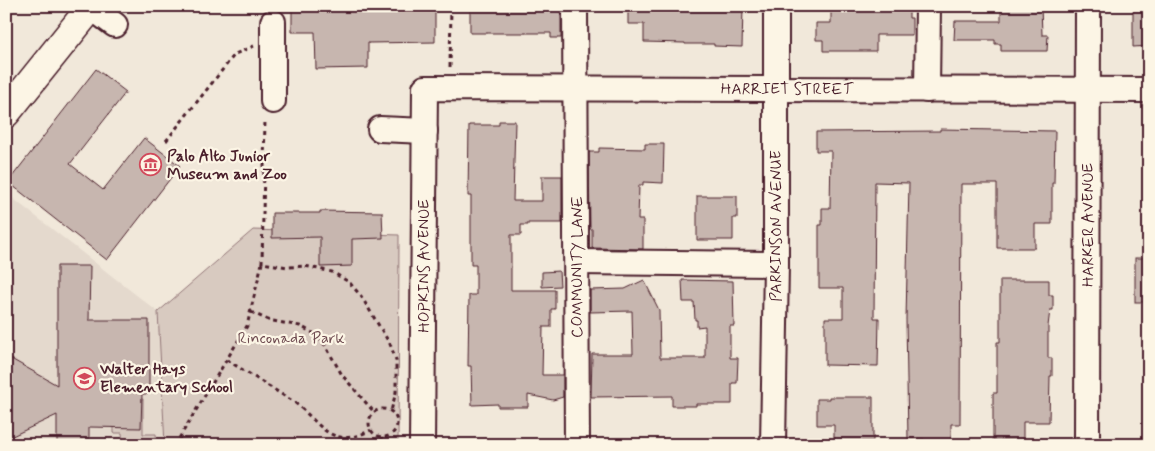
<svg xmlns="http://www.w3.org/2000/svg" width="1155" height="451" font-family="Mynerve,sans-serif">
<style>
.built{fill:#e4d9cd}
.green{fill:#d8cac0;stroke:#917476}
.building{fill:#c7b6af;stroke:#4a1f2b}
.lines{fill:none;stroke-linecap:round;stroke-linejoin:round}
.minor-casing{stroke:#4a1f2b;stroke-width:28}
.major-casing{stroke:#4a1f2b;stroke-width:31}
.path{stroke:#4a1f2b;stroke-width:3;stroke-dasharray:4 4;stroke-linecap:butt}
.minor{stroke:#fcf5e5;stroke-width:24}
.major{stroke:#fcf5e5;stroke-width:28}
.labels{text-anchor:middle;dominant-baseline:central;stroke-width:4.5;stroke-linejoin:round;paint-order:stroke}
.street-label{font-size:16px;fill:#4a1f2b;stroke:#fcf5e5}
.poi-label{font-size:16px;font-weight:bold;fill:#4a1f2b;stroke:#fcf5e5;text-anchor:start}
.park-label{font-size:16px;fill:#6e4a50;stroke:#fcf5e5}
</style>
<rect width="100%" height="100%" fill="#f1e8da"/>
<filter id="ink" filterUnits="userSpaceOnUse"><feTurbulence type="fractalNoise" baseFrequency=".02" numOctaves="2"/><feDisplacementMap in="SourceGraphic" scale="10" xChannelSelector="R" yChannelSelector="G"/><feConvolveMatrix kernelMatrix="1 2 1 2 8 2 1 2 1" color-interpolation-filters="sRGB"/></filter>
<g filter="url(#ink)">
<!-- built -->
<polygon class="built" points="6,193 158,312 165,445 6,445"/>
<!-- green -->
<g class="green">
<polygon points="253,230 399,235 398,445 165,445 158,312"/>
<polygon points="114,399 143,399 143,434 156,434 157,445 123,445 122,433 114,433"/>
</g>
<!-- building -->
<g class="building">
<polygon points="292,6 435,6 435,42 368,43 368,68 316,69 315,32 292,32"/>
<polygon points="470,6 561,6 561,38 551,38 551,33 470,33"/>
<polygon points="628,6 741,6 741,8 743,8 742,47 714,46 714,44 685,44 685,43 644,42 644,24 628,24"/>
<polygon points="831,6 909,6 909,18 912,18 912,35 876,35 876,51 823,51 823,40 816,40 816,23 831,23"/>
<polygon points="1001,6 1041,6 1042,35 1048,35 1047,51 1001,51 1001,44 995,44 995,40 954,40 955,21 1001,21"/>
<polygon points="1133,6 1149,6 1149,46 1133,47"/>
<polygon points="96,69 126,92 70,164 103,190 144,138 180,166 107,260 8,182"/>
<polygon points="499,121 515,121 513,201 542,201 542,176 562,176 562,223 528,223 528,225 521,225 521,235 511,235 511,290 555,290 555,309 551,309 551,327 543,327 542,375 563,375 563,397 553,400 528,395 528,407 498,407 498,404 472,405 471,366 468,366 469,295 476,295 476,265 471,265 471,196 468,196 469,125 499,125"/>
<polygon points="940,129 1055,131 1054,183 1052,183 1052,224 1035,224 1035,248 997,248 997,184 961,184 960,424 951,424 951,441 924,441 924,439 908,439 906,319 909,183 875,182 874,318 879,318 878,366 825,365 825,318 843,318 843,288 819,288 819,225 822,225 822,208 830,208 831,151 816,151 816,132 940,131"/>
<polygon points="645,144 664,144 663,183 643,182 643,185 639,185 638,220 643,220 643,249 592,248 592,229 590,229 589,152 599,152 599,148 645,149"/>
<polygon points="697,196 737,196 737,218 733,218 733,240 697,240"/>
<polygon points="320,211 382,212 383,238 352,239 352,266 320,267 320,237 272,238 272,213 320,213"/>
<rect x="1135" y="258" width="14" height="44"/>
<polygon points="57,266 90,266 89,320 149,320 149,394 142,394 141,428 89,427 89,445 57,445 57,415 6,439 6,356 57,385"/>
<polygon points="559,271 560,286 542,287 542,272"/>
<polygon points="644,280 659,310 660,358 705,358 705,326 697,327 697,320 695,320 694,302 683,302 682,280 733,281 734,326 730,326 730,358 738,358 737,383 732,383 732,404 696,404 696,406 672,406 672,396 591,397 592,354 633,354 632,311 590,312 590,290 625,289"/>
<polygon points="1000,280 1049,280 1049,295 1053,295 1053,310 1050,310 1048,326 1048,358 1052,358 1052,376 1050,376 1049,422 1023,422 1023,440 993,440 993,393 997,393 997,342 1000,342"/>
<polygon points="829,397 873,397 873,441 834,441 834,425 817,425 817,399 829,399"/>
</g>
<g class="lines">
<defs>
<g id="minor">
<polyline points="575,6 577,445"/>
<polyline points="91,7 115,25"/>
<polyline points="927,90 928,6"/>
<polyline points="273,101 273,22"/>
<polyline points="380,129 425,131"/>
<polyline points="577,262 776,264"/>
<polyline points="422,445 425,88 1149,90"/>
<polyline points="773,445 776,264 776,6"/>
<polyline points="1087,445 1088,6"/>
</g>
<polyline id="major" points="6,113 92,6"/>
</defs>
<!-- minor casing -->
<use href="#minor" class="minor-casing"/>
<!-- major casing -->
<use href="#major" class="major-casing"/>
<!-- path -->
<g class="path">
<polyline points="450,67 451,6"/>
<polyline points="166,141 235,54 254,46"/>
<polyline points="262,263 265,119"/>
<polyline points="251,312 268,320 300,326 315,334 325,345 342,375 374,412"/>
<path d="M227 360 294 402C322 424 330 451 371 430"/>
<circle cx="383" cy="423" r="14"/>
<polyline points="382,437 383,445"/>
<polyline points="175,445 247,326 262,263 288,267 305,266 332,272 349,282 361,296 390,344 396,360 396,392 391,411"/>
</g>
<!-- minor -->
<use href="#minor" class="minor"/>
<!-- major -->
<use href="#major" class="major"/>
</g>
</g>
<!-- icons -->
<defs>
<symbol id="museum-ring" viewBox="-11 -11 22 22"><circle r="9.5" fill="#fcf5e5" stroke="#d1495b" stroke-width="1.5"/><path d="M0-6L6-3V-2H-6V-3ZM-5-1h2V3h-2ZM-1-1h2V3h-2ZM3-1h2V3H3ZM-6 4H6V6H-6Z" fill="#d1495b"/></symbol>
<symbol id="school-ring" viewBox="-11 -11 22 22"><circle r="9.5" fill="#fcf5e5" stroke="#d1495b" stroke-width="1.5"/><path d="M0-5L7-2L0 1L-7-2ZM-4 1L0 2.5L4 1V4Q0 6-4 4Z" fill="#d1495b"/></symbol>
</defs>
<g fill-rule="evenodd">
<use href="#museum-ring" x="138" y="152" width="25" height="25"/>
<use href="#school-ring" x="72" y="366" width="25" height="25"/>
</g>
<g class="labels">
<!-- street labels -->
<g class="street-label">
<text x="787" y="89">HARRIET STREET</text>
<text transform="translate(1088 225) rotate(-90)">HARKER AVENUE</text>
<text transform="translate(776 226) rotate(-90)">PARKINSON AVENUE</text>
<text transform="translate(424 266) rotate(-90)">HOPKINS AVENUE</text>
<text transform="translate(577 267) rotate(-90)">COMMUNITY LANE</text>
</g>
<!-- poi labels -->
<g class="poi-label">
<text x="167" y="156">Palo Alto Junior<tspan x="167" dy="18">Museum and Zoo</tspan></text>
<text x="100" y="369">Walter Hays<tspan x="100" dy="18">Elementary School</tspan></text>
</g>
<!-- park labels -->
<g class="park-label">
<text x="291" y="338">Rinconada Park</text>
</g>
</g>
<!-- margin -->
<rect width="1155" height="451" fill="none" stroke="#fcf5e5" stroke-width="25"/>
<rect x="12" y="12" width="1130" height="426" fill="none" stroke="#4a1f2b" stroke-width="2" filter="url(#ink)"/>
</svg>
